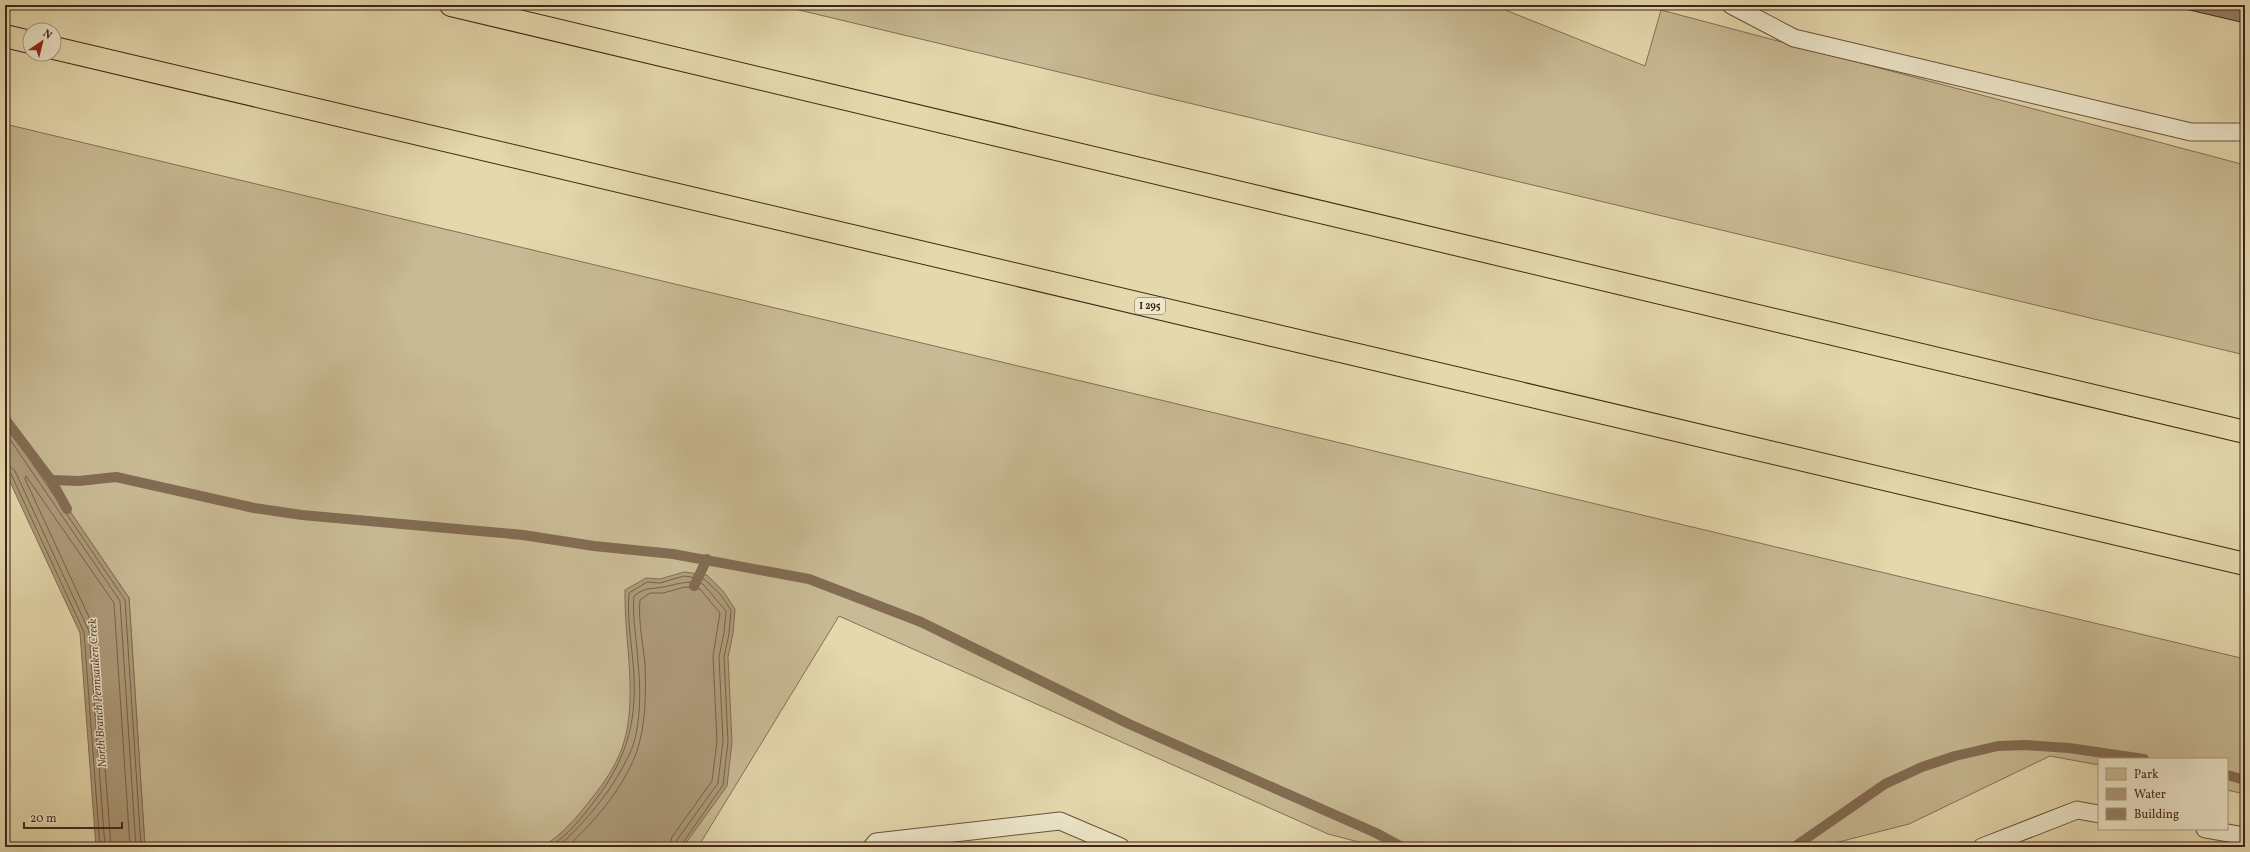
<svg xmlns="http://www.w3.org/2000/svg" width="2250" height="852" font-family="Vollkorn,serif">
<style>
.green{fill:#c8ba94;stroke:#847056}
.water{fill:#ad9b7a;stroke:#826c52}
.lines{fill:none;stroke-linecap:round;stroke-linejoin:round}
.shore{stroke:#776048;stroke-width:1}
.stream{stroke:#826c52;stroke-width:10}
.building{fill:#968265;stroke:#412517}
.service-casing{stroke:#6a523c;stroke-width:19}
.motorway-casing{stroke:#412517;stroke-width:24}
.service{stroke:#ede6ca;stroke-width:17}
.motorway{stroke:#e4d8ad;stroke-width:22}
.labels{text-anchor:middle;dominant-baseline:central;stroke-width:3;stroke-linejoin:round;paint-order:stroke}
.shield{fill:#ede6ca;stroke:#755f4d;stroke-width:1}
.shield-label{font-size:10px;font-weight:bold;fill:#412517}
.water-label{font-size:12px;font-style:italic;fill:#614835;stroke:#ede6ca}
</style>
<rect width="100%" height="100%" fill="#e4d8ad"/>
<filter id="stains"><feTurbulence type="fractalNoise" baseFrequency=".005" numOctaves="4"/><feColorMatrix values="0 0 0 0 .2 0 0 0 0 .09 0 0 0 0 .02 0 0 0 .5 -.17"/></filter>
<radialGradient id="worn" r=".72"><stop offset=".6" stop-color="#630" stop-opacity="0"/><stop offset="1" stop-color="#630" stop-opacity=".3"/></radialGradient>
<!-- green -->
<g class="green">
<polygon points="778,5 1493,5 1645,66 1661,10 2245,165 2245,355"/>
<polygon points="5,124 2245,659 2245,794 2227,790 2227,759 2099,759 2099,765 2050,756 1909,824 1819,847 1378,847 1328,834 839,616 698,847 145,847 129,598 5,416"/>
</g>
<!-- water -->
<g class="water">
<polygon points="5,416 129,598 145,847 96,847 80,633 5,471"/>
<path d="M684 572 707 575 723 591 735 609 733 634 728 657 732 742 727 786 683 847H542C562 835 577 817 592 798 603 784 616 766 622 748 639 700 624 641 625 590L646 578 660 579Z"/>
</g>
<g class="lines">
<!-- shore -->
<g class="shore">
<polyline points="5,423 125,600 141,847"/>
<polyline points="5,432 120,601 136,847"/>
<polyline points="5,466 11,467 15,471 89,631 105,847"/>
<polyline points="5,471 11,474 84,632 100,847"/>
<polyline points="111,847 95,630 25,479 26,476 114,603 130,847"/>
<path d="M549 847C568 836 583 816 596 799 629 756 638 716 633 663 631 639 627 617 629 593L647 582 660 583 684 576 704 579 720 594 731 610 729 634 724 657 728 742 723 785 680 847"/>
<path d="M558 847C587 820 613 790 630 753 641 729 641 689 638 663 637 640 632 619 634 596 647 586 649 590 663 587 680 584 684 580 703 584L726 611 724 633 719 657 723 741 718 783 677 840 675 847"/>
<path d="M567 847C594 822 622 790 636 754 646 726 646 693 645 664 643 642 638 622 640 600L650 593H663L685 587 700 589 720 613 713 656 717 741 712 781 672 837 669 847"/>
</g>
<!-- stream -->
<g class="stream">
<polyline points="5,419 51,480 67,509"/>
<polyline points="51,480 79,481 116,477 254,508 302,515 523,535 594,546 673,554 809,579 921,622 1129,724 1376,833 1402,847"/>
<polyline points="694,586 707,559"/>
<polyline points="2227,775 2245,780"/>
<polyline points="1794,847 1885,784 1922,767 1955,756 1998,746 2025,745 2069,748 2144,759"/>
</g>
</g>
<!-- building -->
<polygon class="building" points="2168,5 2245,5 2245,23"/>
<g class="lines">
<defs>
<g id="service">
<polyline points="1731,5 1794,38 2191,132 2245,132"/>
<polyline points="2205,829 2245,836"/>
<polyline points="872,847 876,842 1060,821 1121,847"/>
<polyline points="1982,847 2077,810 2099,814"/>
</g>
<g id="motorway">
<polyline points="451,5 2245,432"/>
<polyline points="5,36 30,42"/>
<polyline points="54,48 2245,564"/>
</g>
</defs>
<!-- service casing -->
<use href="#service" class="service-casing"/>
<!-- motorway casing -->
<use href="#motorway" class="motorway-casing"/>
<!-- service -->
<use href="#service" class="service"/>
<!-- motorway -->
<use href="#motorway" class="motorway"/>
</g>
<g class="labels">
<!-- shield labels -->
<rect class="shield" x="1135" y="298" width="30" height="16" rx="3"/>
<g class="shield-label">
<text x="1150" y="306">I 295</text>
</g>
<!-- water labels -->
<g class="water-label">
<text transform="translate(98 693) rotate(-94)">North Branch Pennsauken Creek</text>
</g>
</g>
<!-- margin -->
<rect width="2250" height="852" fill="none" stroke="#e4d8ad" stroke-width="20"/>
<rect x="6" y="6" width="2238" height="840" fill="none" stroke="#412517" stroke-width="2"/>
<rect x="10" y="10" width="2230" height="832" fill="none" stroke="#412517"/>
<!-- legend -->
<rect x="2098" y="758" width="130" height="72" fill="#ede6ca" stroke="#a89982"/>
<rect x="2106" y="768" width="20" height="12" fill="#c8ba94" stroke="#a89982"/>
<text x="2134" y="778" font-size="12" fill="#412517">Park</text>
<rect x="2106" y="788" width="20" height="12" fill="#ad9b7a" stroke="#a89982"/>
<text x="2134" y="798" font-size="12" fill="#412517">Water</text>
<rect x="2106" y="808" width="20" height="12" fill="#968265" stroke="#a89982"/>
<text x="2134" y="818" font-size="12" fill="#412517">Building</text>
<!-- north arrow -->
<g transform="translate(42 42) rotate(35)"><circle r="19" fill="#ede6ca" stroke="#a89982"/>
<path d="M0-3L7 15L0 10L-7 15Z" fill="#8f2418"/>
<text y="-6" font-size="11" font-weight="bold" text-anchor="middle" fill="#412517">N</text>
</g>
<!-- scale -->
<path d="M24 822v6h98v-6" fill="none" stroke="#412517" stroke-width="2"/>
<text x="30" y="822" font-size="12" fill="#412517" stroke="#ede6ca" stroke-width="3" paint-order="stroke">20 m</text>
<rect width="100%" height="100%" filter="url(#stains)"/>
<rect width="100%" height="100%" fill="url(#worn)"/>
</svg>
